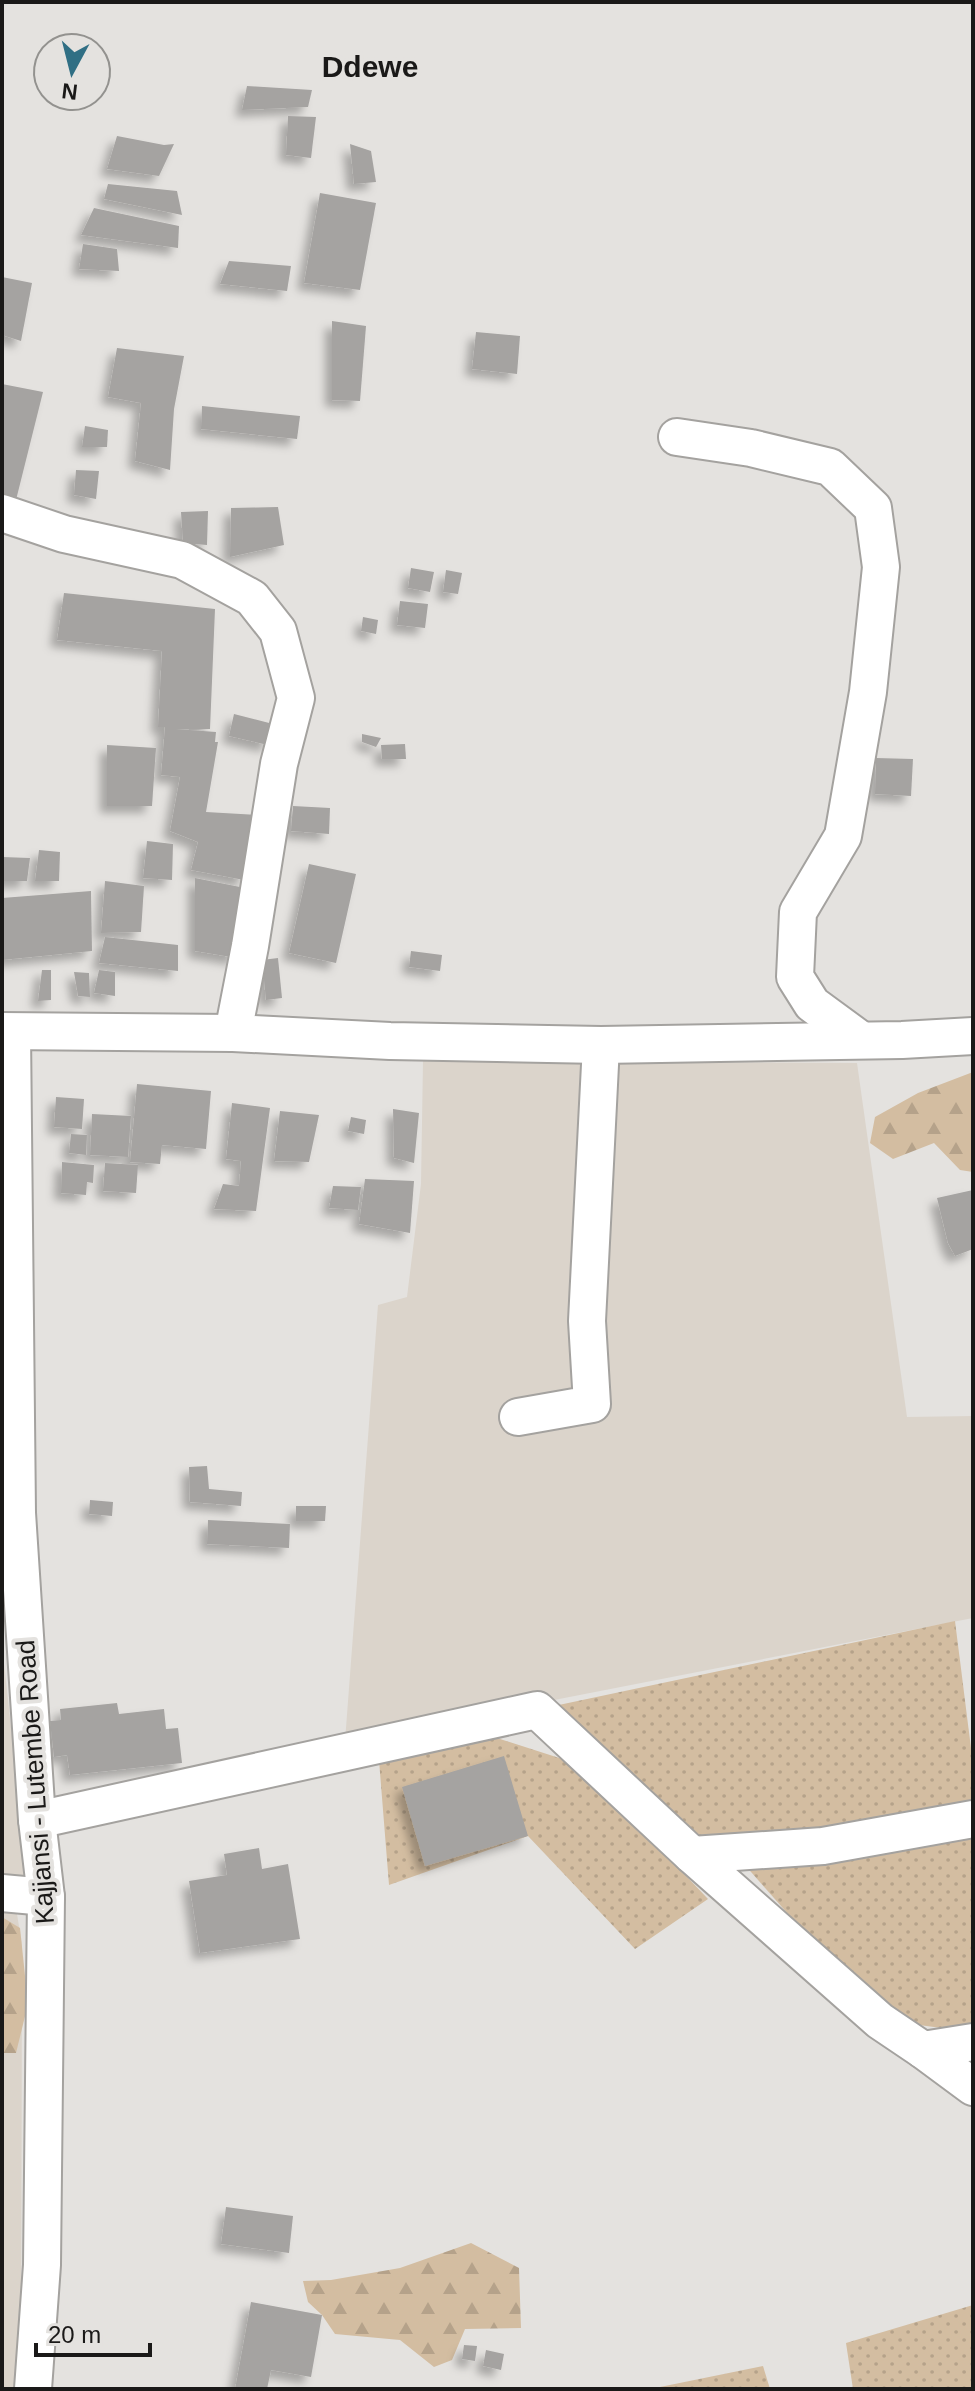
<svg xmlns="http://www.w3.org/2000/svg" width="975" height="2391" font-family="Helvetica,sans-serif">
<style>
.built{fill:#dbd4cb}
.grass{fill:url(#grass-dots)}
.forest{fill:url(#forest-firs)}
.building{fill:#a5a3a1;filter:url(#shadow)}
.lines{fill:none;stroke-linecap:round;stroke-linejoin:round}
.minor-casing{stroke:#a4a29f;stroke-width:40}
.minor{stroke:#fff;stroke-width:36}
.labels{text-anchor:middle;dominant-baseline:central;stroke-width:8;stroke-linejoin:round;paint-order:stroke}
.street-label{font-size:26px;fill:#1a1918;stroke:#e4e2df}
.quarter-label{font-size:30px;font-weight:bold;fill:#1a1918;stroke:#e4e2df}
</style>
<defs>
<pattern id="grass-dots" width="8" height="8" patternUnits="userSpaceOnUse" patternTransform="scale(2)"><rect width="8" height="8" fill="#d3bda1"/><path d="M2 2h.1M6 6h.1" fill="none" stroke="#b5a28a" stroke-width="1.8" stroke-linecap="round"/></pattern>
<pattern id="forest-firs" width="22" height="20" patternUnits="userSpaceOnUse" patternTransform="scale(2)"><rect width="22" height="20" fill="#d3bda1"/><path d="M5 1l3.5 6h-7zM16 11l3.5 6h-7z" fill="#b5a28a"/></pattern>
<filter id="shadow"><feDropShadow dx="-7" dy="7" stdDeviation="4" flood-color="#0004"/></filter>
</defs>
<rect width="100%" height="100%" fill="#e4e2df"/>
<!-- built -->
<g class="built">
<polygon points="423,1061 857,1063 907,1417 973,1416 973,1618 345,1741 378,1305 407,1297 421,1184"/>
<polygon points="2,1645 28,1882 2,1880"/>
<polygon points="2,1910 17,1914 22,1945 21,2389 2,2389"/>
</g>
<!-- grass -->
<g class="grass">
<polygon points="955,1621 973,1764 973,1804 803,1831 709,1841 665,1819 554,1706"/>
<polygon points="497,1738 581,1765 708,1899 635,1949 528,1836 389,1885 379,1760"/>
<polygon points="973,1831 973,2025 949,2029 904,2023 804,1932 744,1864"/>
<polygon points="973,2305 973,2389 853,2389 846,2343"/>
<polygon points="763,2366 770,2389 660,2389 660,2387"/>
</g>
<!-- forest -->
<g class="forest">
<polygon points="973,1072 973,1172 960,1170 934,1143 893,1159 870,1143 875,1117 918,1093"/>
<polygon points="2,1917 20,1928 28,2004 16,2053 2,2053"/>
<polygon points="471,2243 519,2268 521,2328 465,2329 452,2360 434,2367 400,2340 335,2334 322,2315 308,2302 303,2281 331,2280 400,2268"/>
</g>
<!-- building -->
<g class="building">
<polygon points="247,86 312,90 308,107 242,110"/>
<polygon points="288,116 316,117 311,158 286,155"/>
<polygon points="117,136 164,145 174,144 159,176 107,169"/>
<polygon points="350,144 371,151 376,182 354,184"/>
<polygon points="108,184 177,191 182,215 104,199"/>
<polygon points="320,193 376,203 360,290 304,283"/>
<polygon points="94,208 179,226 178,248 81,235"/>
<polygon points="83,244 117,249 119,271 79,269"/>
<polygon points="229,261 291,266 287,291 220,284"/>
<polygon points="2,277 32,283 21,341 2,335"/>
<polygon points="332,321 366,326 360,401 332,400"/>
<polygon points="476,332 520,336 517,374 472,369"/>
<polygon points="117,348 184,356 174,409 170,470 135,461 141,403 108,397"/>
<polygon points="2,384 43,392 16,500 2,497"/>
<polygon points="202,406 300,416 297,439 201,429"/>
<polygon points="85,426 108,430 107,447 82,447"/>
<polygon points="76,470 99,471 96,499 74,495"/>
<polygon points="278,507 284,545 230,557 231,508"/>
<polygon points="208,511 207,545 183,543 181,512"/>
<polygon points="411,568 434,572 430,592 408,588"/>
<polygon points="446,570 462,573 458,594 443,592"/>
<polygon points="64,593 215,609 210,729 176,729 216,732 215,742 218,742 206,812 258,815 244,880 191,870 198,842 170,831 180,777 161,775 165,727 158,727 162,651 57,640"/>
<polygon points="400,601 428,604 425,628 397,625"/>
<polygon points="363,617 378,620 376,634 361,631"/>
<polygon points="234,714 273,724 268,745 229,736"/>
<polygon points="362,734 381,738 376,747 362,742"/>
<polygon points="405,744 406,759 382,759 381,745"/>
<polygon points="107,745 156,748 152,806 107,806"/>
<polygon points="876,758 913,759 911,796 875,794"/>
<polygon points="293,806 330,808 329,834 291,831"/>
<polygon points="147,841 173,844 172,880 143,878"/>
<polygon points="39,850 60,852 59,881 35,881"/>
<polygon points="2,857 30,858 27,881 2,881"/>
<polygon points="309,864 356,874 336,963 289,953"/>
<polygon points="195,878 240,887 237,958 195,951"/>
<polygon points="105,881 144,886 141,932 101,933"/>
<polygon points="91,891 92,951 2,960 2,898"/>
<polygon points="105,937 178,945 178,971 99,963"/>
<polygon points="411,951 442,955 440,971 409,967"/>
<polygon points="278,958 282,998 266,1000 262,960"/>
<polygon points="42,970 51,970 51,1000 38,1001"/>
<polygon points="99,970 115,972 115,996 94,993"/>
<polygon points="74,972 89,973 90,997 78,996"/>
<polygon points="137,1084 211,1091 206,1149 162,1145 160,1164 130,1162"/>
<polygon points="56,1097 84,1099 82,1129 54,1127"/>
<polygon points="232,1103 270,1108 256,1211 214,1209 223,1184 239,1186 241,1161 226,1159"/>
<polygon points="393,1109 419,1113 414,1163 394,1158"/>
<polygon points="280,1111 319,1115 309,1162 274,1161"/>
<polygon points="92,1114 131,1116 128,1157 90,1155"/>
<polygon points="351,1117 366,1120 364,1134 348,1131"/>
<polygon points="71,1134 87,1135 86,1155 69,1153"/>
<polygon points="62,1162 94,1165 93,1183 87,1182 86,1195 61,1193"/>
<polygon points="105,1163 138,1165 136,1193 103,1191"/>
<polygon points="365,1179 414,1181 410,1233 359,1224"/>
<polygon points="333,1186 361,1187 358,1210 329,1208"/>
<polygon points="973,1190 973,1249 955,1256 948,1243 937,1198"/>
<polygon points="207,1466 209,1489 242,1492 241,1506 190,1502 189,1467"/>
<polygon points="90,1500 113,1502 112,1516 89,1514"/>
<polygon points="296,1506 326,1506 325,1521 296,1521"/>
<polygon points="208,1520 290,1524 289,1548 207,1544"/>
<polygon points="117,1703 119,1714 164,1709 166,1729 178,1728 182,1763 70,1775 67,1755 54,1757 50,1721 61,1720 60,1709"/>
<polygon points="504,1756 528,1836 425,1866 402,1787"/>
<polygon points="259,1848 262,1869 288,1864 300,1939 200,1953 189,1881 227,1875 224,1854"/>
<polygon points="226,2207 293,2216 289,2253 221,2244"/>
<polygon points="251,2302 322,2315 311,2377 271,2370 267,2389 235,2389"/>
<polygon points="464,2345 477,2346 475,2361 462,2359"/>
<polygon points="486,2350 504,2354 501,2370 483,2366"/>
</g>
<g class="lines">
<defs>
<g id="minor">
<polyline points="677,437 751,448 830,467 873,508 881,567 868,692 843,836 798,912 795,977 812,1004 861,1040"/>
<polyline points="2,513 64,534 182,560 252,598 278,631 296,698 279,764 250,946 233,1033"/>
<polyline points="2,1031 233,1033 390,1041 601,1045 902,1040 973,1036"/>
<polyline points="12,1032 17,1513 37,1820 46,1897 42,2265 33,2389"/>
<polyline points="518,1417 592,1404 587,1321 601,1045"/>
<polyline points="37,1820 537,1710 692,1855 880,2021 923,2050 973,2042"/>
<polyline points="692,1855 823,1846 973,1819"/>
<polyline points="2,1893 46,1897"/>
<polyline points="923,2050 973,2087"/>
</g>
</defs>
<!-- minor casing -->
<use href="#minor" class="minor-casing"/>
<!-- minor -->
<use href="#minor" class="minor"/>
</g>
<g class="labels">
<!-- street labels -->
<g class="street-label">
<text transform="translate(35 1782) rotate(-94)">Kajjansi - Lutembe Road</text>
</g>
<!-- quarter labels -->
<g class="quarter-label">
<text x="370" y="66">Ddewe</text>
</g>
</g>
<!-- border -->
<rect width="975" height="2391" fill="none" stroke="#1a1918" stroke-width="8"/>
<!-- north arrow -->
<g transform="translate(72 72) rotate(187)"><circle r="38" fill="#e4e2df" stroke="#93928f" stroke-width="2"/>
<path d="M0-6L14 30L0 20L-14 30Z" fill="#306f84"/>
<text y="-12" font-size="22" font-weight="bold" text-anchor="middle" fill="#1a1918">N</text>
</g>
<!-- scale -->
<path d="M36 2343v12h114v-12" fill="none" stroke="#1a1918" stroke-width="4"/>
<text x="48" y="2343" font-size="24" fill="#1a1918" stroke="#e4e2df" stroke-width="6" paint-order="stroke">20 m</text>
</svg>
